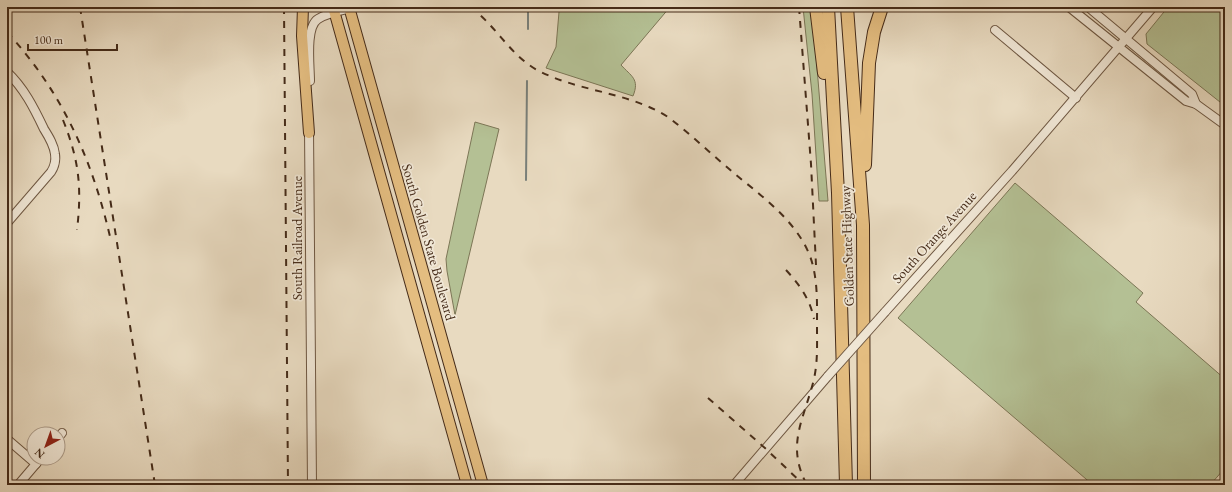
<svg xmlns="http://www.w3.org/2000/svg" width="1232" height="492" font-family="'EB Garamond',serif">
<style>
.green{fill:#b4c094;stroke:#7c7656}
.lines{fill:none;stroke-linecap:round;stroke-linejoin:round}
.stream{stroke:#79807b;stroke-width:2}
.minor-casing{stroke:#6e5742;stroke-width:10}
.major-casing{stroke:#452b18;stroke-width:12}
.highway-casing{stroke:#452b18;stroke-width:14}
.minor{stroke:#f0e7d6;stroke-width:8}
.major{stroke:#e4bd80;stroke-width:10}
.highway{stroke:#e4bd80;stroke-width:12}
.rail{stroke:#452b18;stroke-width:2;stroke-dasharray:7 7;stroke-linecap:butt}
.minor-bridge-casing{stroke:#6e5742;stroke-width:10;stroke-linecap:butt}
.minor-bridge{stroke:#f0e7d6;stroke-width:8}
.labels{text-anchor:middle;dominant-baseline:central;stroke-width:3.5;stroke-linejoin:round;paint-order:stroke}
.street-label{font-size:14px;fill:#452b18;stroke:#f0e7d6}
</style>
<rect width="100%" height="100%" fill="#e8dac0"/>
<filter id="stains"><feTurbulence type="fractalNoise" baseFrequency=".005" numOctaves="4"/><feColorMatrix values="0 0 0 0 .2 0 0 0 0 .09 0 0 0 0 .02 0 0 0 .5 -.17"/></filter>
<radialGradient id="worn" r=".72"><stop offset=".6" stop-color="#630" stop-opacity="0"/><stop offset="1" stop-color="#630" stop-opacity=".3"/></radialGradient>
<!-- green -->
<g class="green">
<path d="M560 7H670L621 65C631 76 640 79 633 96L546 68 556 47 559 12Z"/>
<polygon points="803,7 812,7 828,201 819,201 812,94"/>
<polygon points="1168,7 1225,7 1225,106 1147,44 1146,34"/>
<polygon points="475,122 499,129 455,315 447,271 446,259"/>
<polygon points="1015,183 1143,293 1136,302 1225,379 1225,468 1210,485 1093,485 898,318"/>
</g>
<g class="lines">
<!-- stream -->
<g class="stream">
<polyline points="528,29 528,7"/>
<polyline points="526,180 527,81"/>
</g>
<defs>
<g id="minor">
<polyline points="1069,7 1186,101 1196,104 1225,125"/>
<polyline points="1088,7 1192,94 1196,104"/>
<polyline points="995,30 1076,98"/>
<path d="M7 72C24 88 34 108 44 129 49 137 54 145 55 154 56 161 55 166 51 172L7 223"/>
<path d="M310 81C310 66 305 27 318 19 329 12 344 10 356 7"/>
<polyline points="309,129 312,485"/>
<polyline points="885,312 1012,171 1153,7"/>
<polyline points="58,438 62,433"/>
<polyline points="7,439 36,464"/>
<polyline points="18,485 41,458"/>
<polyline points="734,485 828,376"/>
</g>
<g id="major">
<polyline points="303,7 302,36 309,133"/>
<polyline points="333,7 467,485"/>
<polyline points="349,7 483,485"/>
</g>
<g id="highway">
<polyline points="816,7 824,73"/>
<polyline points="828,7 838,193 846,485"/>
<polyline points="847,7 863,225 864,485"/>
<polyline points="865,165 869,63 874,32 882,7"/>
</g>
</defs>
<!-- minor casing -->
<use href="#minor" class="minor-casing"/>
<!-- major casing -->
<use href="#major" class="major-casing"/>
<!-- highway casing -->
<use href="#highway" class="highway-casing"/>
<!-- minor -->
<use href="#minor" class="minor"/>
<!-- major -->
<use href="#major" class="major"/>
<!-- highway -->
<use href="#highway" class="highway"/>
<!-- rail -->
<g class="rail">
<polyline points="80,7 155,485"/>
<polyline points="284,7 288,485"/>
<path d="M470 7C496 25 510 56 539 71 580 92 629 92 668 117 689 133 708 151 728 168 758 194 795 218 810 256 818 278 817 303 817 326 817 345 818 364 813 383 803 421 786 446 807 485"/>
<polyline points="799,7 811,164 816,265"/>
<path d="M7 32C63 93 93 161 111 241"/>
<path d="M63 120C79 160 82 187 77 230"/>
<path d="M786 270C799 284 810 299 814 319"/>
<polyline points="708,398 766,449 804,485"/>
</g>
<defs>
<polyline id="minor-bridge" points="828,376 885,312"/>
</defs>
<!-- minor-bridge casing -->
<use href="#minor-bridge" class="minor-bridge-casing"/>
<!-- minor-bridge -->
<use href="#minor-bridge" class="minor-bridge"/>
</g>
<g class="labels">
<!-- street labels -->
<g class="street-label">
<text transform="translate(934 237) rotate(-48)">South Orange Avenue</text>
<text transform="translate(297 238) rotate(-90)">South Railroad Avenue</text>
<text transform="translate(429 242) rotate(74)">South Golden State Boulevard</text>
<text transform="translate(847 246) rotate(-92)">Golden State Highway</text>
</g>
</g>
<!-- margin -->
<rect width="1232" height="492" fill="none" stroke="#e8dac0" stroke-width="24"/>
<rect x="8" y="8" width="1216" height="476" fill="none" stroke="#452b18" stroke-width="2"/>
<rect x="12" y="12" width="1208" height="468" fill="none" stroke="#452b18"/>
<!-- north arrow -->
<g transform="translate(46 446) rotate(221)"><circle r="19" fill="#f0e7d6" stroke="#ac9c8a"/>
<path d="M0-3L7 15L0 10L-7 15Z" fill="#8f2418"/>
<text y="-6" font-size="11" font-weight="bold" text-anchor="middle" fill="#452b18">N</text>
</g>
<!-- scale -->
<path d="M28 44v6h89v-6" fill="none" stroke="#452b18" stroke-width="2"/>
<text x="34" y="44" font-size="12" fill="#452b18" stroke="#f0e7d6" stroke-width="3" paint-order="stroke">100 m</text>
<rect width="100%" height="100%" filter="url(#stains)"/>
<rect width="100%" height="100%" fill="url(#worn)"/>
</svg>
